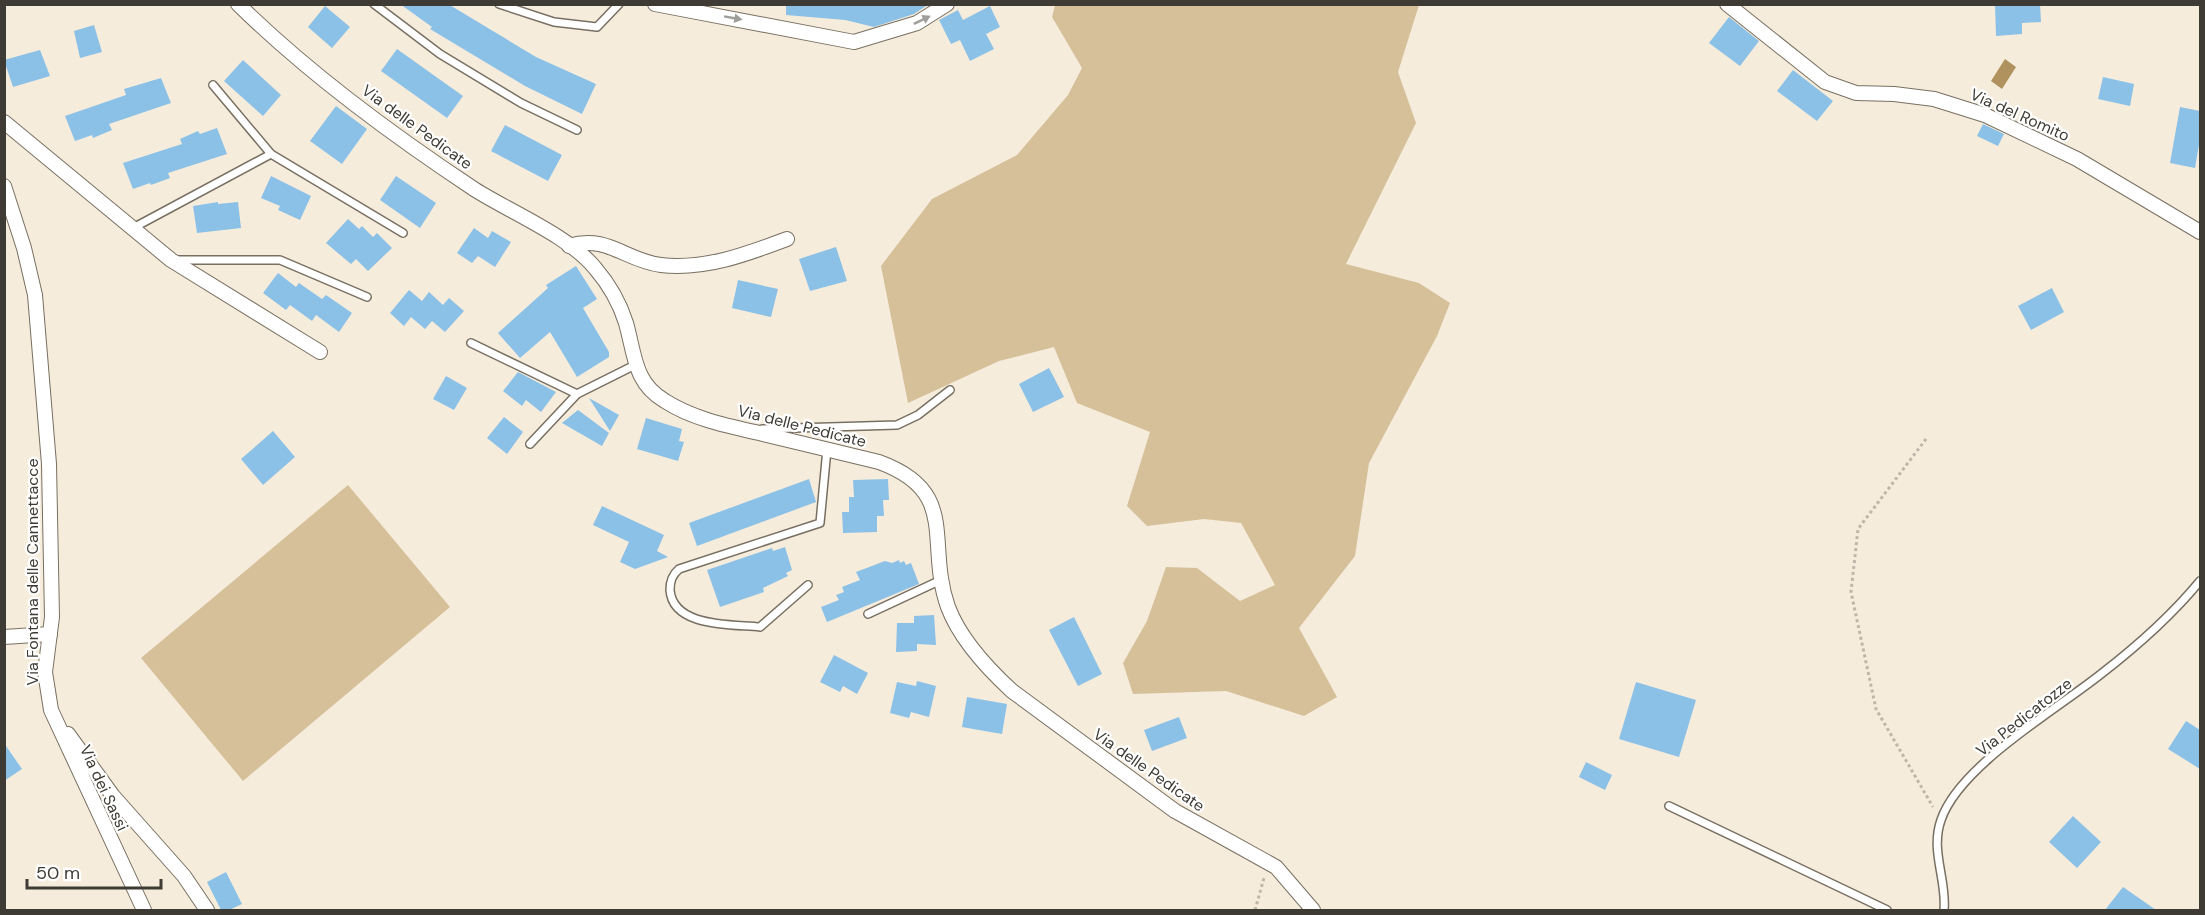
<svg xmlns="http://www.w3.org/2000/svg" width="2205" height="915" font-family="'DM Sans',sans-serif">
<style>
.green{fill:#d6c09a}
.water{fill:#b0925e}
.building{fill:#8bc1e7}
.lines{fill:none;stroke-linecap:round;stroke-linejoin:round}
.lane-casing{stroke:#787062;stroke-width:10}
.street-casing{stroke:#787062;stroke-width:16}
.path{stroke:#beb6a9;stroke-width:3;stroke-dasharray:3 3;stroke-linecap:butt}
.lane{stroke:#fff;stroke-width:7}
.street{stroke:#fff;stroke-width:14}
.oneway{fill:#9e9d9a}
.labels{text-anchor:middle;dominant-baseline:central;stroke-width:4.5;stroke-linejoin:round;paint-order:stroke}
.street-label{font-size:16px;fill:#3e3b34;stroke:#fff}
</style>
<rect width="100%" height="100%" fill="#f6ecdc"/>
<!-- green -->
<g class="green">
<polygon points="1055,5 1419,5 1398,72 1416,123 1346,264 1419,283 1450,303 1437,336 1369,463 1355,556 1299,628 1337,697 1304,716 1226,691 1133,694 1123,663 1147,621 1166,567 1197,568 1240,601 1275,585 1241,523 1204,519 1147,526 1127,506 1150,432 1077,403 1054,347 999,361 908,403 881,266 932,199 1017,155 1068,95 1082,68 1052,17"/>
<polygon points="348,485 450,607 243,781 141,658"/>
</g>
<!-- water -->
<polygon class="water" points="2005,59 2016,67 2002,89 1991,81"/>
<!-- building -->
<g class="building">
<polygon points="400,4 448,4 536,57 596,84 582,114 525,86 430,29 432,27"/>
<polygon points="786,4 929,4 914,14 874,27 845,20 786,15"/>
<polygon points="1995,4 2040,4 2041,22 2022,23 2022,34 1996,36"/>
<polygon points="325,6 350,27 332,48 308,27"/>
<polygon points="990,6 1000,27 986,34 994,49 970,61 960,40 951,44 939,20 958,10 963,20"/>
<polygon points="1729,17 1759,41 1740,66 1709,43"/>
<polygon points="94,25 102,52 80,58 74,31"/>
<polygon points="397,49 463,96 447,118 381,71"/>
<polygon points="40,50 50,76 13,87 4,60"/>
<polygon points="243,60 281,95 263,116 224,81"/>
<polygon points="1793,70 1833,101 1817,121 1777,91"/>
<polygon points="2103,77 2134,84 2130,106 2098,99"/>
<polygon points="161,78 171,103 109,124 112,130 93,138 92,135 75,141 65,116 126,95 124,89"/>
<polygon points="336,106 367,129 342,164 310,141"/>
<polygon points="2180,107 2200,111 2200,139 2195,168 2170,163"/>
<polygon points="1983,124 2004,134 1998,146 1977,136"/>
<polygon points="505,125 562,155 548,181 491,151"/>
<polygon points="217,128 227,154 168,173 170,178 151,185 150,183 133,189 123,163 182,144 180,139 198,131 200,134"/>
<polygon points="271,176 311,196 300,220 278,210 280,206 261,198"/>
<polygon points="396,176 436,203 420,228 380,200"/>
<polygon points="218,202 218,204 238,202 241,228 197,233 193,206"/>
<polygon points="348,219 359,229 362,226 373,237 377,233 392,248 368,271 356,259 351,264 326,243"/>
<polygon points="474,228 488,238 492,231 511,242 495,267 478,256 472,263 457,253"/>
<polygon points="836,247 847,281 810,291 799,259"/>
<polygon points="576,266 597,299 583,308 609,352 609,357 577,377 550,332 520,358 498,333 548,288 546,285"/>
<polygon points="278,273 296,287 299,283 322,299 326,295 352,313 339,332 316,315 312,321 290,305 286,310 263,293"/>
<polygon points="738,280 778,289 771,317 732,308"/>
<polygon points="2052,288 2064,312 2031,330 2018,306"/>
<polygon points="409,290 422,301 429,292 443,305 449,298 464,311 445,332 432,321 425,329 411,317 404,326 390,313"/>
<polygon points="1049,368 1064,397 1033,412 1019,384"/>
<polygon points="518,372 556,392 541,412 526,400 522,406 503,391"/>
<polygon points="446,376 467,388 454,410 433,399"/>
<polygon points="589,398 619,415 610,431"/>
<polygon points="578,410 609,433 602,446 562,423"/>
<polygon points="504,417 523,432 507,454 487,438"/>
<polygon points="646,418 682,429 679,441 684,442 678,461 637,449"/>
<polygon points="273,431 295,457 263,485 241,459"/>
<polygon points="809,479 816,502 697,546 689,523"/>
<polygon points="888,479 889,500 883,500 884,516 877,516 877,532 843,533 842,512 849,512 849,497 854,497 853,480"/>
<polygon points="602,506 664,535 657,551 668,557 635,569 620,562 629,542 593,525"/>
<polygon points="785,547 792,570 786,573 788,576 763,588 764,592 720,607 707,570 772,548 773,551"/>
<polygon points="899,560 900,563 904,561 906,565 911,563 919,584 827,622 821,607 839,600 836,595 844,592 842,587 860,580 856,572 885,561 892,563"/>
<polygon points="934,615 936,645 917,644 917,651 896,652 897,623 914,623 914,616"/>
<polygon points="1074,617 1102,674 1078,686 1049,630"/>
<polygon points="834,655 868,673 857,694 843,686 840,692 820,682"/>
<polygon points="917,681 936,686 929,717 911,712 909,718 890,713 897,682 916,686"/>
<polygon points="1636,682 1696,700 1679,757 1619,739"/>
<polygon points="967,697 1007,704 1002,734 962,727"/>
<polygon points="1179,717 1187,738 1152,751 1144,730"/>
<polygon points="2186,721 2200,730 2200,769 2168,749"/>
<polygon points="4,743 22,769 4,781"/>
<polygon points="1586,762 1612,775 1605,790 1579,777"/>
<polygon points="2073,816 2101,842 2077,868 2049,842"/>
<polygon points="226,872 242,904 229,910 221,910 207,882"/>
<polygon points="2123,887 2156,910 2105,910"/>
</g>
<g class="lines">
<defs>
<g id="lane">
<polyline points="374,4 440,54 521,103 577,130"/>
<polyline points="499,4 554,22 597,27 619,4"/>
<polyline points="213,85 271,154 403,233"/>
<polyline points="133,228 271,154"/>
<polyline points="177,260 280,260 367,297"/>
<polyline points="471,343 577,394 635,365"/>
<polyline points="762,429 897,425 918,415 950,390"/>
<polyline points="530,444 577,394"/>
<path d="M808 585 760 627C733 624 673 628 670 590 670 581 672 575 679 569L820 523 827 449"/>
<polyline points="868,614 941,580"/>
<polyline points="1669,806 1887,910"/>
<path d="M1944 910C1947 880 1930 851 1941 820 1959 766 2056 710 2101 674 2136 647 2172 615 2200 581"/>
</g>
<g id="street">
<path d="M238 4C309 74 391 134 474 189 510 212 569 236 595 268 608 283 620 304 626 323 635 355 634 383 665 401 693 419 728 426 759 433 799 443 839 452 879 462 961 492 925 542 948 607 960 639 987 668 1012 691L1175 811 1276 867 1313 910"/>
<polyline points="655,4 854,42 917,23 947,4"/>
<polyline points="1727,4 1825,82 1856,93 1894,94 1934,99 1985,115 2077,159 2200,232"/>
<polyline points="4,122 171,260 320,352"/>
<polyline points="4,186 24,248 35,295 49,464 52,617 45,672 51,710 144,910"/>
<path d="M569 246C607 234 626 261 661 265 705 270 747 254 787 239"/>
<polyline points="4,637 50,634"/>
<polyline points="68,734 113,796 184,876 207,910"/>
</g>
</defs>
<!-- lane casing -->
<use href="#lane" class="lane-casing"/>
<!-- street casing -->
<use href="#street" class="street-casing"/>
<!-- path -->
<g class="path">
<polyline points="1926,439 1858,529 1851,592 1876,709 1933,807"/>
<polyline points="1255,910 1264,878"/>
</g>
<!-- lane -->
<use href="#lane" class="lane"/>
<!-- street -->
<use href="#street" class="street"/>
</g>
<!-- one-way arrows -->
<defs><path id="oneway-solid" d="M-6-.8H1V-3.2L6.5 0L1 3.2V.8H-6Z" transform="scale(1.5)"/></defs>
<g class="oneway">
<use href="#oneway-solid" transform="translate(733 18) rotate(10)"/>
<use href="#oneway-solid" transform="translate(922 20) rotate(-26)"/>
</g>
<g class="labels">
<!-- street labels -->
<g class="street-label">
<text transform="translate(2020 115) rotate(24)">Via del Romito</text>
<text transform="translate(417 127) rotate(36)">Via delle Pedicate</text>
<text transform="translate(802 426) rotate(14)">Via delle Pedicate</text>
<text transform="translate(32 572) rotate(-90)">Via Fontana delle Cannettacce</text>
<text transform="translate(2024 717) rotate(-38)">Via Pedicatozze</text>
<text transform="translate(1149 770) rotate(35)">Via delle Pedicate</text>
<text transform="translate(104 788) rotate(65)">Via dei Sassi</text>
</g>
</g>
<!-- border -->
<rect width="2205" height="915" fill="none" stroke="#3e3b34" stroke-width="12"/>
<!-- scale -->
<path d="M27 879v9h134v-9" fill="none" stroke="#3e3b34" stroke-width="3"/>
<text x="36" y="879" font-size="18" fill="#3e3b34" stroke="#ffffff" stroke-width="4.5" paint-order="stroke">50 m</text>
</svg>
